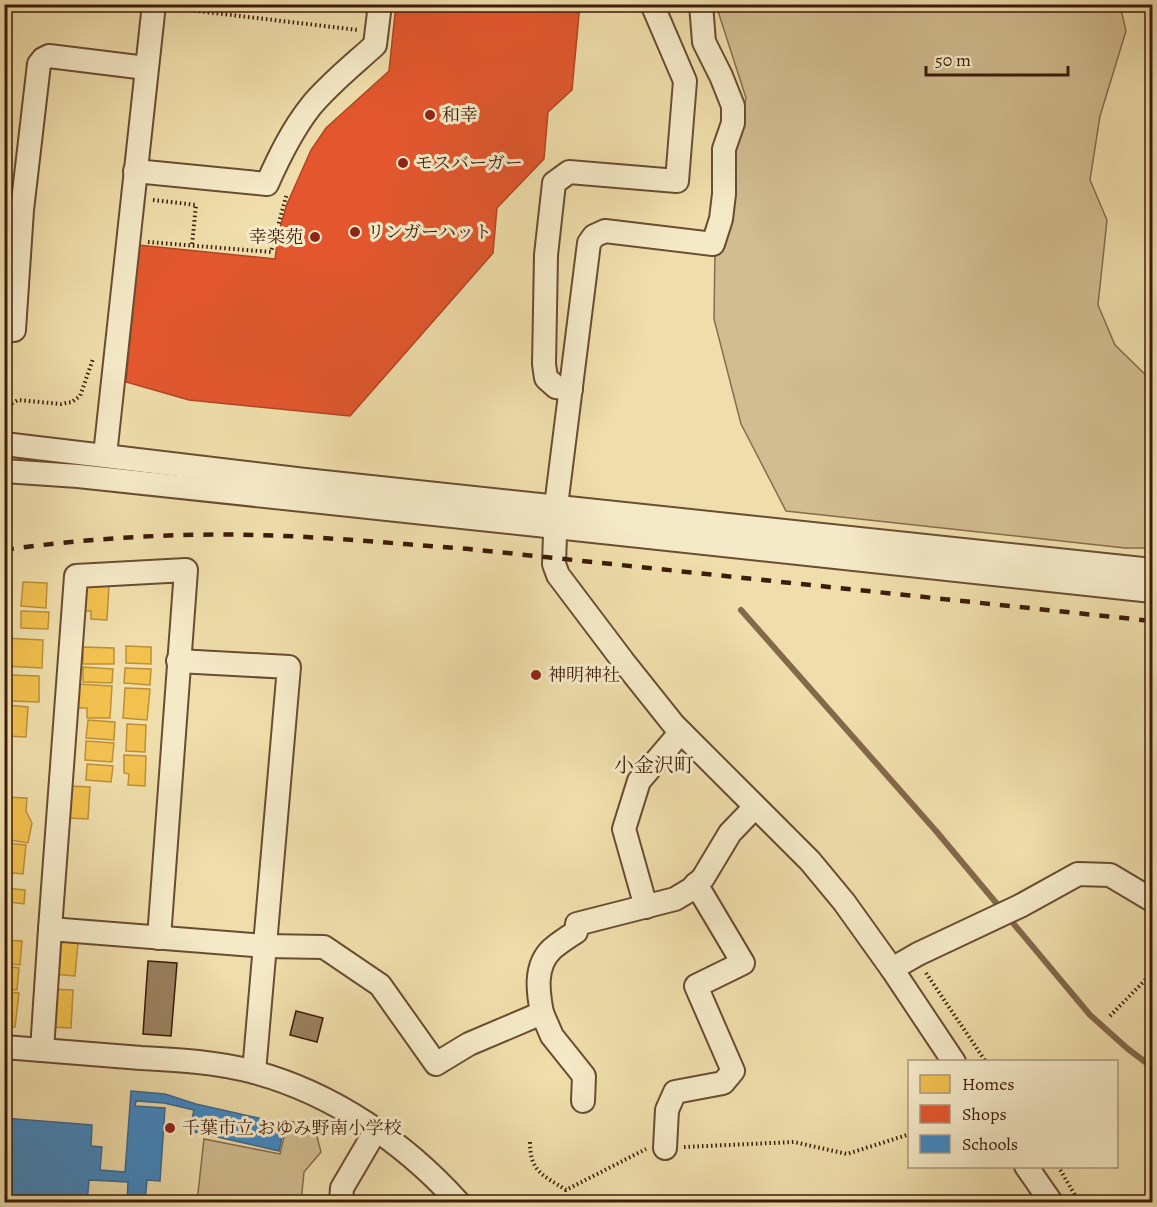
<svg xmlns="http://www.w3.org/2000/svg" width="1157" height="1207" font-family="Alegreya,'Noto Serif JP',serif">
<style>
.green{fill:#d1bd90;stroke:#876c4d;stroke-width:1.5}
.homes{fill:#f2c14e;stroke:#bc8f3a;stroke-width:1.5}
.shops{fill:#e4572e;stroke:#b24523;stroke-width:1.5}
.schools{fill:#3f88c5;stroke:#3e678d;stroke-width:1.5}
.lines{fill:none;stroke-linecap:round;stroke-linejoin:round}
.stream{stroke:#83684a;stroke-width:6}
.building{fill:#9a805e;stroke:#3d1b0a;stroke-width:1.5}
.minor-casing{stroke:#6a4c32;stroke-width:26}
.path{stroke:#3d1b0a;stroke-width:4;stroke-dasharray:1.5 3;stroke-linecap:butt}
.minor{stroke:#f5eac8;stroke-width:22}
.rail{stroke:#3d1b0a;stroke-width:4.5;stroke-dasharray:10 10;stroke-linecap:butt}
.poi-dot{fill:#8f2418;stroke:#f5eac8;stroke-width:2}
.labels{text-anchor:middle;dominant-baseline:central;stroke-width:6;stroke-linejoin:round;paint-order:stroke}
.poi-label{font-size:18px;fill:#3d1b0a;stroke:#f5eac8;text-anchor:start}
.neighbourhood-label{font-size:20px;fill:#3d1b0a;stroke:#f5eac8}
</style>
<rect width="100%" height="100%" fill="#efdeab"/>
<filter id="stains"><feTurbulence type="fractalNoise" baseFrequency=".00333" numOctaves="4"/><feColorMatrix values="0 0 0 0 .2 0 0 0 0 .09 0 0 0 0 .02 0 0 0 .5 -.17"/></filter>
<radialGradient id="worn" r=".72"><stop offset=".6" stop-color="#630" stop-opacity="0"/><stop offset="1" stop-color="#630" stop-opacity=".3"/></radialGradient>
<!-- green -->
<g class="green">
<polygon points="716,5 1120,5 1126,31 1100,116 1090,180 1107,220 1098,305 1115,345 1152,381 1152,548 1125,548 786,511 741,424 714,319 715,251 746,98"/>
<polygon points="288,1121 314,1125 321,1152 304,1172 301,1202 197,1202 204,1139 280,1154"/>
</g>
<!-- homes -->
<g class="homes">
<polygon points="23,582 47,583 46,608 21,606"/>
<polygon points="83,584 109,585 107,620 91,619 91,611 82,611"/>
<polygon points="21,611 49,612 48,629 21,628"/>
<polygon points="4,638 43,640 42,668 4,666"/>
<polygon points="126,646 151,647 151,664 126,663"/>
<polygon points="83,647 114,648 114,664 83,664"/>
<polygon points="83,667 113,669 112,683 83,682"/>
<polygon points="125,668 151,669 150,685 124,683"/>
<polygon points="10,675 39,676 39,702 9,701"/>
<polygon points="77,684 112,686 110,718 87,718 87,708 76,708"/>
<polygon points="125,688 150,689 147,720 123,718"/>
<polygon points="7,705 28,707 26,737 5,736"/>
<polygon points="88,720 115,722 114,740 86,738"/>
<polygon points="127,724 146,725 145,752 126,751"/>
<polygon points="86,741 114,743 112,762 85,760"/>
<polygon points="124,755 146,756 145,786 128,785 129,774 124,773"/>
<polygon points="87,764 113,766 111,782 86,780"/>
<polygon points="69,786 90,787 88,819 67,818"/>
<polygon points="4,797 27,798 26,811 32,823 28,843 4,839"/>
<polygon points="4,843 26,845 23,874 4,872"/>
<polygon points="4,888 25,890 24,904 10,902 9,926 4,926"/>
<polygon points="4,940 22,941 20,965 4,963"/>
<polygon points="55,941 78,943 75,976 52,974"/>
<polygon points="4,966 19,968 17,990 4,989"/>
<polygon points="52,989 73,990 71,1028 50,1027"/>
<polygon points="4,992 19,993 15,1027 4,1026"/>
</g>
<!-- shops -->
<polygon class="shops" points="396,4 580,4 572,90 548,112 544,159 497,208 493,253 350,416 189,400 126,382 139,245 275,259 279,231 287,204 311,150 326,128 389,71"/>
<!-- schools -->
<polygon class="schools" points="131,1091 165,1094 196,1104 285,1124 279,1151 195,1132 196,1125 191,1124 194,1110 164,1103 136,1101 135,1106 165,1108 160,1181 147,1180 145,1202 127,1201 128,1182 89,1180 87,1202 4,1202 4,1118 92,1125 91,1146 102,1147 100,1170 125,1172"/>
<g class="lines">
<!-- stream -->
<polyline class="stream" points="741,610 936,831 1090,1015 1128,1049 1152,1067"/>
</g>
<!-- building -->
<g class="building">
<polygon points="148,961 177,963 171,1036 143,1034"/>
<polygon points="296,1011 323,1018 317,1042 290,1035"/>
</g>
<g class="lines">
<defs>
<g id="minor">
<polyline points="701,4 704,42 721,76 733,106 733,123 724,149 724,194 721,219 713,244 605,231 594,236 589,243 556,506 554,564 558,575 623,661 674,725 810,861 844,902 892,969 954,1062"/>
<path d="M135 171 267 184C279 157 292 130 311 106 329 84 353 65 375 45L380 4"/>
<polyline points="14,330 22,210 39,64 43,59 49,56 146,68"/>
<polyline points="571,389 556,387 546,378 544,364 546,255 554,183 569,172 677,181 685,81 652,4"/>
<polyline points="4,444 305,480 1152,570"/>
<polyline points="105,455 154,4"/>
<polyline points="4,471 78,476 1152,591"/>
<polyline points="178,661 289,667 254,1072"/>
<polyline points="646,907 624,829 639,781 681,732"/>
<polyline points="50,929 76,576 186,570 159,938"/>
<polyline points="892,969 918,954 1020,906 1078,874 1110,875 1152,900"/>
<path d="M542 1013C538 992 534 966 552 949 559 943 568 937 576 932L577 924 675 899 690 890 703 878 730 833 755 807"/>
<path d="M4 1047C50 1051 95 1054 141 1058 179 1060 217 1062 254 1072 332 1093 404 1142 458 1202"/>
<polyline points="42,1050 50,929 265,946 324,947 380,985 436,1064 469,1044 542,1013 552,1036 584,1076 583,1101"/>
<polyline points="665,1148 667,1110 675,1092 723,1083 733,1071 696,986 743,963 696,884"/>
<polyline points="1026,1166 1051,1202"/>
<polyline points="341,1202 342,1188 376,1130"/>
</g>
</defs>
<!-- minor casing -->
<use href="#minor" class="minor-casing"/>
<!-- path -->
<g class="path">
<polyline points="172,8 358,30"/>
<polyline points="153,200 196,205 192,245"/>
<polyline points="148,242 271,252 287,193"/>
<polyline points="4,408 18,400 61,404 72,402 80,396 93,359"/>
<polyline points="926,973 986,1062"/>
<polyline points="1110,1016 1152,973"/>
<path d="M530 1142C530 1172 543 1175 566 1190L646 1149"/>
<polyline points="684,1147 794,1142 847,1154 910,1134"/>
<polyline points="1058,1166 1079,1202"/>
</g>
<!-- minor -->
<use href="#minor" class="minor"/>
<!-- rail -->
<path class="rail" d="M4 550C88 538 175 533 259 535 329 537 399 544 469 549L1152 621"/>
</g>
<!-- markers -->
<g class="poi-dot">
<circle cx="430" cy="115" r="6"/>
<circle cx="403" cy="163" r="6"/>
<circle cx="355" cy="232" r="6"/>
<circle cx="315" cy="237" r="6"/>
<circle cx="536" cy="675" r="6"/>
<circle cx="170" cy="1128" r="6"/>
</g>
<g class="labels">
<!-- poi labels -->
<g class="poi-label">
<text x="442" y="115">和幸</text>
<text x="415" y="163">モスバーガー</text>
<text x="367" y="232">リンガーハット</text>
<text x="303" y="237" text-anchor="end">幸楽苑</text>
<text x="548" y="675">神明神社</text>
<text x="182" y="1128">千葉市立 おゆみ野南小学校</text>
</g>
<!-- neighbourhood labels -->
<g class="neighbourhood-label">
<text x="654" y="765">小金沢町</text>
</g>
</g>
<!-- margin -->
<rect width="1157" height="1207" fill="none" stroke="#efdeab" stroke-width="24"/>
<rect x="6" y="6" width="1145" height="1195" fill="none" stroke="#3d1b0a" stroke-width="3"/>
<rect x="12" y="12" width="1133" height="1183" fill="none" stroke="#3d1b0a" stroke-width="1.5"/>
<!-- legend -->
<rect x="908" y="1060" width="210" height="108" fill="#f5eac8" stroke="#ab977c" stroke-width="1.5"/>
<rect x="920" y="1075" width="30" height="18" fill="#f2c14e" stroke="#ab977c" stroke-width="1.5"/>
<text x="962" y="1090" font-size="18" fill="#3d1b0a">Homes</text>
<rect x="920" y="1105" width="30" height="18" fill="#e4572e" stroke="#ab977c" stroke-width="1.5"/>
<text x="962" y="1120" font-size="18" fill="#3d1b0a">Shops</text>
<rect x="920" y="1135" width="30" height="18" fill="#3f88c5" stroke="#ab977c" stroke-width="1.5"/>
<text x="962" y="1150" font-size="18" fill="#3d1b0a">Schools</text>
<!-- scale -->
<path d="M926 66v9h142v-9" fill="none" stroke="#3d1b0a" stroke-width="3"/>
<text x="935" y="66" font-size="18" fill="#3d1b0a" stroke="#f5eac8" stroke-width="4.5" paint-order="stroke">50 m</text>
<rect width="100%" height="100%" filter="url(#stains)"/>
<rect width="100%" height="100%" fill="url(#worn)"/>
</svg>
